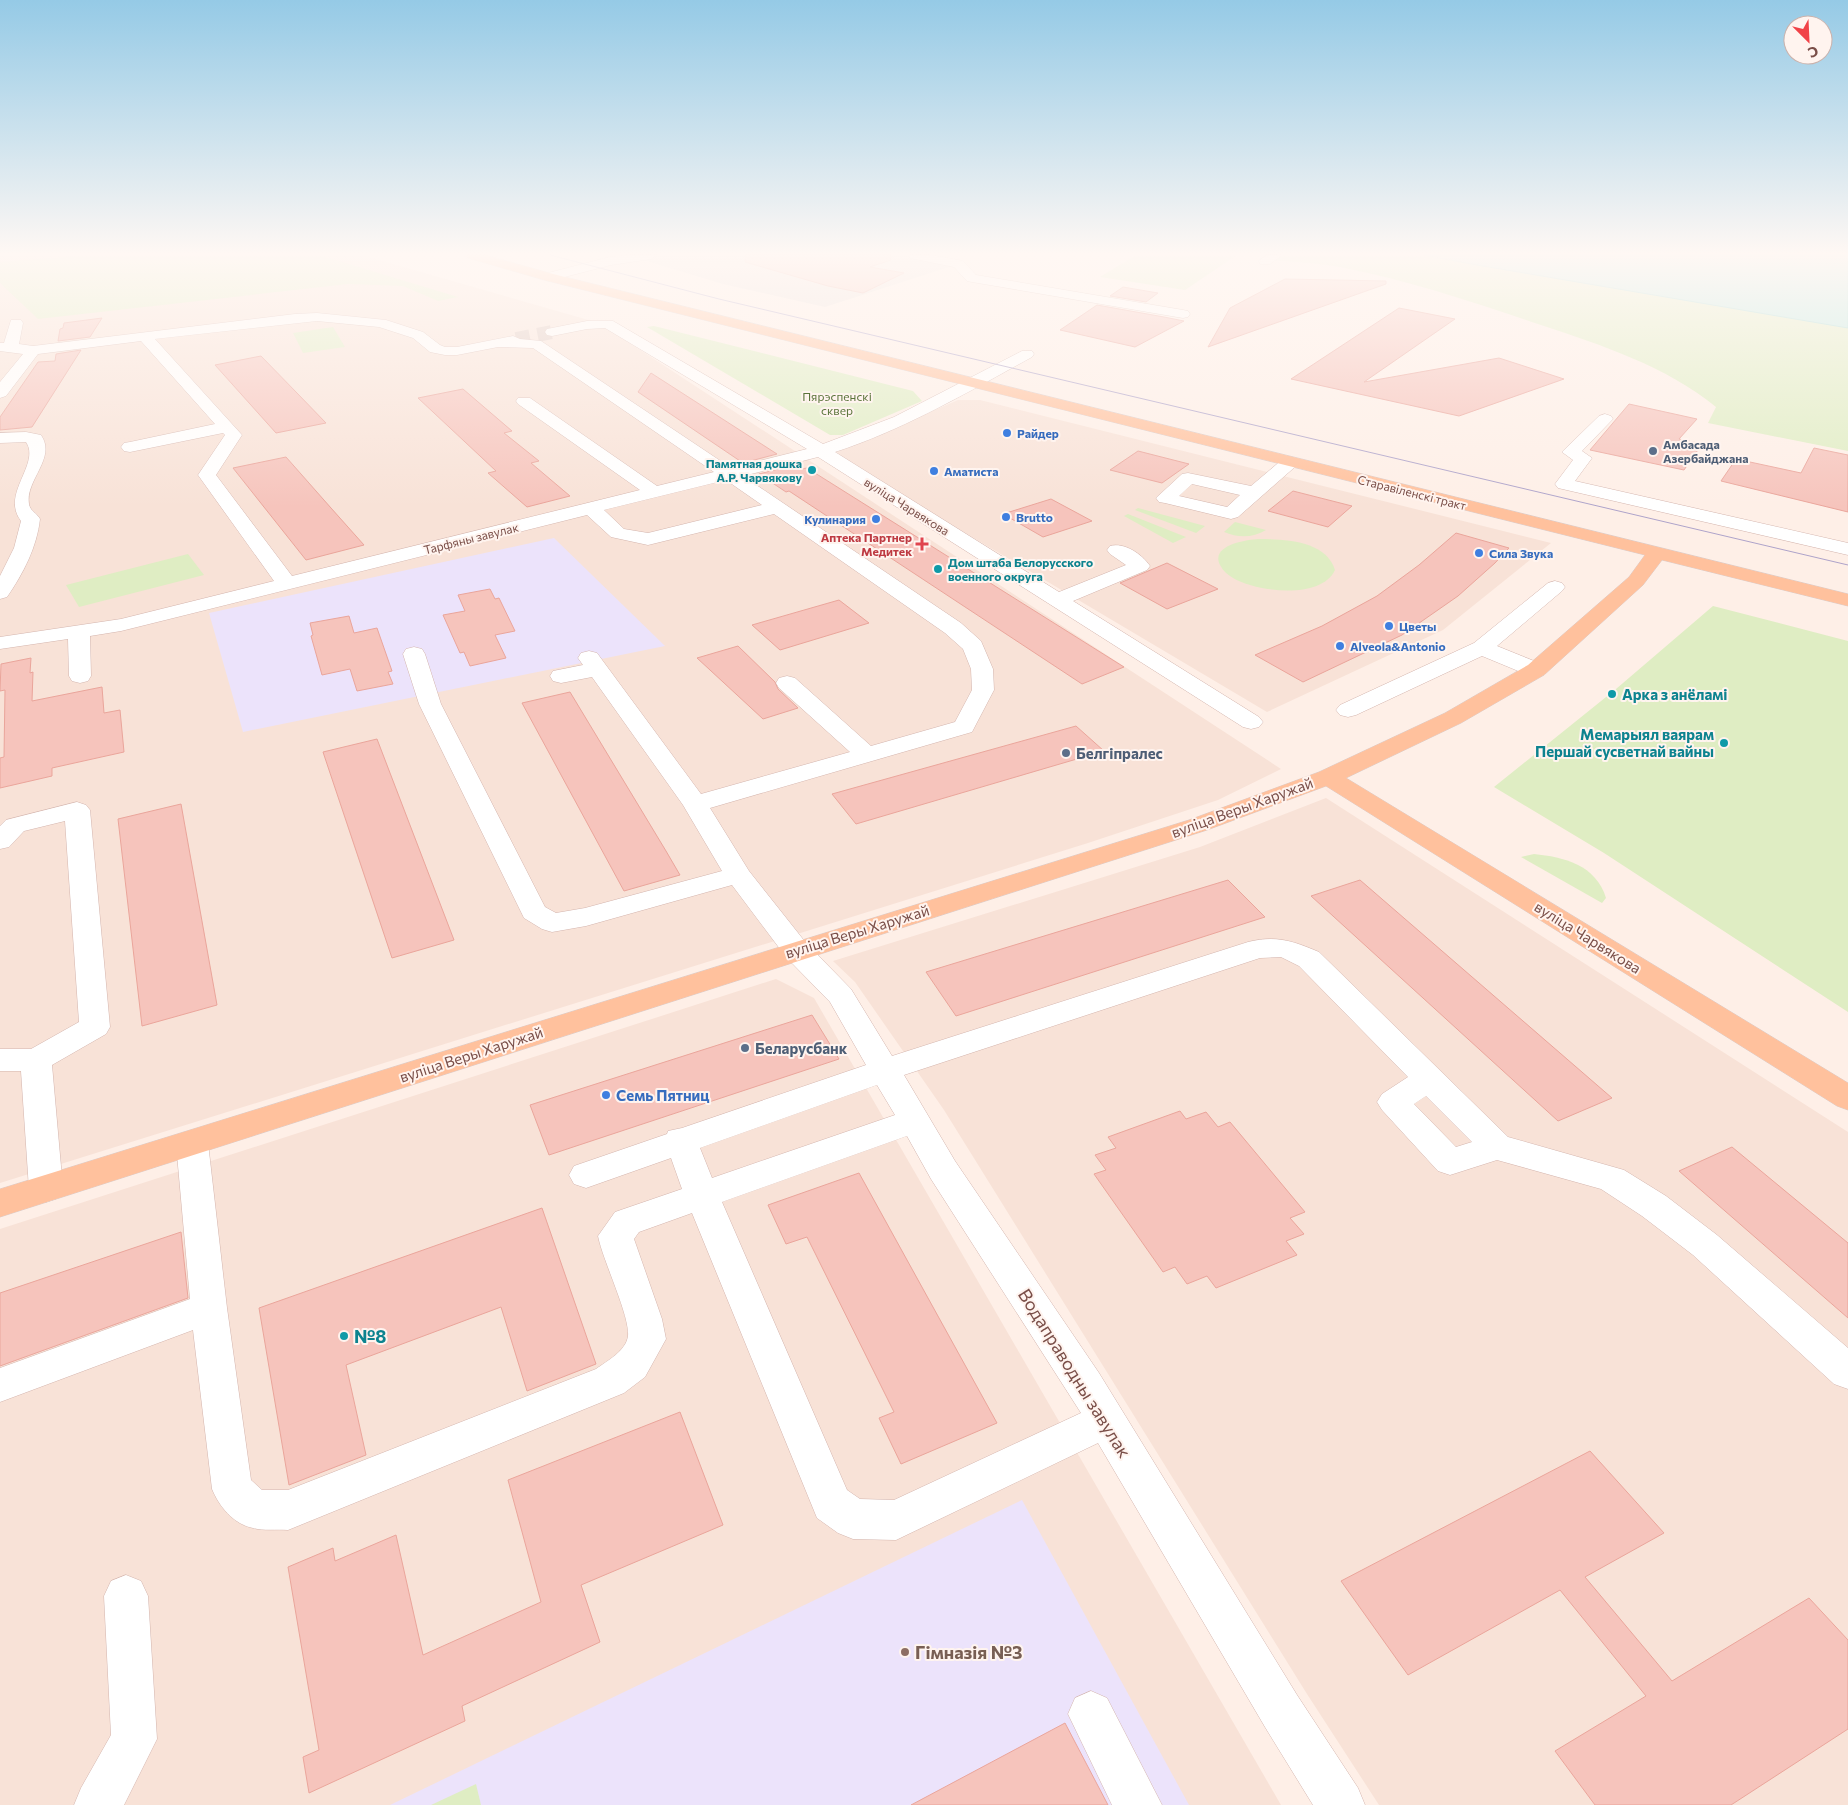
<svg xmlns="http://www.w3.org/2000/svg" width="1848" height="1805" font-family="Commissioner,sans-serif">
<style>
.residential{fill:#f8e2d7}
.industrial{fill:#ece1dd}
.education{fill:#ece3fb}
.green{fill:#dfedc3}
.water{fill:#b9eae4;stroke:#9edcd6}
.building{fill:#f6c4bc;stroke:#eaa59b}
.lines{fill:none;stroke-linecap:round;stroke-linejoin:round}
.minor-tunnel{stroke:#ddc7bf;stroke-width:14;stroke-dasharray:14 8;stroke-linecap:butt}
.minor-casing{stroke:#d4b5ae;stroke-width:1}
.major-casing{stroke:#dacdcc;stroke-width:1}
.minor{fill:#fff;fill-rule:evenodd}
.major{fill:#ffc19d;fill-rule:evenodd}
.tram{stroke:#aea3ca;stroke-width:1}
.shop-dot{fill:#3f7fe0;stroke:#fff4ef;stroke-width:2}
.service-dot{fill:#5c6f8a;stroke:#fff4ef;stroke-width:2}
.culture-dot{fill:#0f9aa8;stroke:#fff4ef;stroke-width:2}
.health-dot{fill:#e0444e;stroke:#fff4ef;stroke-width:2}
.education-dot{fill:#8d6e63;stroke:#fff4ef;stroke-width:2}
.labels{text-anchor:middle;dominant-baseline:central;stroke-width:4;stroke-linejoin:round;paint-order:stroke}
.far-park-label{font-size:12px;fill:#5a743a;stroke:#fff4ef}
.far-shop-label{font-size:12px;font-weight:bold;fill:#366cbe;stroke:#fff4ef;text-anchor:start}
.far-service-label{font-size:12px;font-weight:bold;fill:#4e5e75;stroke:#fff4ef;text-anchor:start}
.far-culture-label{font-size:12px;font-weight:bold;fill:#0d838f;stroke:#fff4ef;text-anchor:end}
.far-street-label{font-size:12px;fill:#7a4e48;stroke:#fff4ef}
.far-health-label{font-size:12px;font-weight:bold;fill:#be3a42;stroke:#fff4ef;text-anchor:end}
.culture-label{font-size:15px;font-weight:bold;fill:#0d838f;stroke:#fff4ef;text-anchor:start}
.service-label{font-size:15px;font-weight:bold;fill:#4e5e75;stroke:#fff4ef;text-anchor:start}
.street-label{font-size:15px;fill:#7a4e48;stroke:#fff4ef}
.shop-label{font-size:15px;font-weight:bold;fill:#366cbe;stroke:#fff4ef;text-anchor:start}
.near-culture-label{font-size:18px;font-weight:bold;fill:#0d838f;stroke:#fff4ef;text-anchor:start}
.near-street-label{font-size:18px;fill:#7a4e48;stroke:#fff4ef}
.near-education-label{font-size:18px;font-weight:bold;fill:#785e54;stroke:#fff4ef;text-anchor:start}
</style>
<rect width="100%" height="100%" fill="#feefe7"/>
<!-- residential -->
<g class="residential">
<polygon points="0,255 362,255 599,323 1281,769 1218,800 1088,843 0,1183"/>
<polygon points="958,400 980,400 1551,543 1443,630 1267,712 844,461 837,452"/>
<polygon points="1326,798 1848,1132 1848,1805 1379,1805 1307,1694 944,1110 855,982 833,961 1200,847"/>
<polygon points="776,979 814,998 1281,1805 0,1805 0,1229"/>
</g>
<!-- industrial -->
<polygon class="industrial" points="627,255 915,255 958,264 825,307 723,284"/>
<!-- education -->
<g class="education">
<polygon points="554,538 665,646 243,732 209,613"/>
<polygon points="1022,1500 1189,1805 390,1805"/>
</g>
<!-- green -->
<g class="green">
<polygon points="89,255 319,255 458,297 438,301 403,286 348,284 38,319 0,283 0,262"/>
<polygon points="1136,255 1237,255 1185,290 1100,277"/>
<path d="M1279 255H1848V451L1708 423 1716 407C1666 366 1601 345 1541 325 1476 303 1408 280 1340 267 1318 263 1295 262 1272 260Z"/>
<polygon points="654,326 913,391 922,401 843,435 830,435 647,327"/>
<polygon points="333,327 345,347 303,353 293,333"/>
<polygon points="1138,508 1205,526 1196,533 1135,510"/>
<polygon points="1128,514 1186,537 1173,543 1124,516"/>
<path d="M1235 522 1266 530C1253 538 1238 538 1224 532Z"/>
<path d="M1258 539C1283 539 1326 540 1335 570 1321 600 1257 592 1233 578 1228 575 1223 571 1220 565 1210 545 1246 540 1258 539Z"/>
<polygon points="188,554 204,575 79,607 66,585"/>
<polygon points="1713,606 1848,641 1848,1012 1604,853 1494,787 1616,689"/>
<path d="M1534 854C1564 857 1596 865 1606 898L1602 903 1521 857Z"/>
<polygon points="476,1784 481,1805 431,1805"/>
</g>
<!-- water -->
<polygon class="water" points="1424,255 1848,255 1848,328 1477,265"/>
<!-- building -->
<g class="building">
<polygon points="746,254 890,254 891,260 870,267 904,273 863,293 828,286 745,262"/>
<polygon points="1285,279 1386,281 1386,284 1208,347 1230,308"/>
<polygon points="1123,287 1158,293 1146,302 1110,296"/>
<polygon points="1097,305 1164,317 1184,321 1135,347 1060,330"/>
<polygon points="1399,308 1455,319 1364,382 1499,358 1564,379 1459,416 1291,379"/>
<polygon points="102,318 90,337 58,341 60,329 63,328 64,323"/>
<polygon points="81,350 32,427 0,430 0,417 38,362 55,361 56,354"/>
<polygon points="261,356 297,393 326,423 276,433 215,365"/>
<polygon points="651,373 777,454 743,463 638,392"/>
<polygon points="463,389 512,431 504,433 539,461 531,463 570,496 527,507 488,473 496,471 418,398"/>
<polygon points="1629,404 1697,419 1679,439 1702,444 1684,470 1590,450"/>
<polygon points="1814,448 1848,455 1848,512 1721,481 1736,459 1801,473"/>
<polygon points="1138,451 1189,464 1162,483 1110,470"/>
<polygon points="286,457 331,508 364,545 306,560 233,468"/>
<polygon points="794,465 801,469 807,468 1124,667 1082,684 789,491 786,492 759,474"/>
<polygon points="1293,491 1352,506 1328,527 1268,511"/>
<polygon points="1051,499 1092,521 1043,537 1003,514"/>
<polygon points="1456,533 1509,548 1495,563 1458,596 1402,635 1303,682 1255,655 1322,626 1377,596 1419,565"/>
<polygon points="1167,563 1218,589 1167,609 1120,583"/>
<polygon points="490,589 495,599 499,598 515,631 495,635 506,658 470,666 464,652 460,653 443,615 465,611 458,595"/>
<polygon points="839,600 869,623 780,650 752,625"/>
<polygon points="349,616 354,633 377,628 392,671 388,672 393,684 357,691 350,669 322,675 311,636 313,635 310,623"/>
<polygon points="738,646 775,682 778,689 798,708 763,719 697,658"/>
<polygon points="31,658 30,673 33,672 32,701 102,687 104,713 120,710 124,752 52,768 52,776 0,788 0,758 4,757 5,690 0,691 1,664"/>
<polygon points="570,692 666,851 680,875 624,891 522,703"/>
<polygon points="1076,726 1104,751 856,824 832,794"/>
<polygon points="377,739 454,940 392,958 323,752"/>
<polygon points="181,804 217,1005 142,1026 118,819"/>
<polygon points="1228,880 1265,917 956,1016 926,972"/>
<polygon points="1360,880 1612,1098 1558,1121 1311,896"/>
<polygon points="812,1015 839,1059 549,1155 530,1105"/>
<polygon points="1180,1111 1186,1119 1206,1112 1218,1127 1230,1122 1305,1212 1290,1218 1304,1234 1286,1241 1297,1255 1216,1288 1207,1276 1187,1284 1175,1267 1163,1272 1094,1174 1106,1170 1095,1155 1116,1148 1108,1137"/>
<polygon points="1732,1147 1848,1243 1848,1318 1679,1171"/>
<polygon points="859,1173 997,1423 901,1464 879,1418 894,1412 807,1237 786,1244 768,1205"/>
<polygon points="542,1208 596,1364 527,1391 501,1307 346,1365 366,1455 289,1485 259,1308"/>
<polygon points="181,1232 188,1298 0,1366 0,1293"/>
<polygon points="680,1412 723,1525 581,1585 600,1642 462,1706 465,1721 309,1793 303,1757 319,1750 288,1567 333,1548 335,1561 396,1535 423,1655 541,1602 508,1480"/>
<polygon points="1590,1451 1664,1533 1585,1577 1672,1681 1809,1598 1848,1640 1848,1729 1731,1805 1595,1805 1555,1751 1646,1696 1560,1590 1408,1675 1341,1581"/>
<polygon points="1065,1723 1108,1805 911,1805"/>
</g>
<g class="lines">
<!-- minor-tunnel -->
<polyline class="minor-tunnel" points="516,339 552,332"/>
<defs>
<g id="minor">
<polygon points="628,255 657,255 651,259 611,265 549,281 542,277 544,274 610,257"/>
<polygon points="909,255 931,255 963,261 976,275 1183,310 1188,311 1190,314 1188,317 1183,318 972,282 967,281 954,267 910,258"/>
<polygon points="1267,255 1282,255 1270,264 1260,264 1259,261"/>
<path d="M317 313 386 320 423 332 440 345 445 347H457L513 336 520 339 541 341 731 468 807 449 605 328 587 329 552 336 547 335 545 332 547 329 587 321H613L823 444 894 417 1022 351H1032L1034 354 1032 357C968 392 905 429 835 452L1059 592 1126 565 1110 554 1107 550 1110 546C1124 542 1142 554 1150 566L1147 570 1073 601 1259 717 1263 722 1259 727 1251 729 1243 727 818 457 743 476 961 623 981 641 993 669 994 690 972 732 710 808 749 871 806 943 851 989 892 1056 1248 942C1276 935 1293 941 1319 952L1508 1137 1624 1170 1666 1196 1717 1235 1848 1348V1389L1834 1384 1693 1255 1642 1216 1601 1189 1497 1160 1450 1175 1438 1171 1382 1110 1377 1102 1382 1094 1408 1077 1299 966 1281 957 1260 958 904 1075 955 1161 1099 1373 1297 1695 1358 1788 1365 1805H1313L1265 1727 1098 1443 896 1540 853 1539 838 1533 817 1518 692 1213 639 1232 634 1239 662 1319 666 1339 645 1377 624 1393 288 1530C277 1529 263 1531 253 1528 233 1524 219 1506 212 1489L193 1330 0 1402V1368L190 1299 176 1143 180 1134 192 1131 204 1134 208 1143 227 1308 251 1480 262 1490H288L596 1369C607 1361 626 1351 628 1336 630 1316 603 1261 598 1236L615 1212 682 1189 671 1158 586 1188 574 1184 569 1175 574 1166 667 1134 668 1131 682 1128 866 1065 830 1002 786 957 732 885 586 926 552 932 542 929 524 918 419 704 403 654 406 649 414 647 422 649 425 654 441 704 545 907 556 913 585 908 722 871 683 805 592 677 561 683 553 681 550 676 553 671 583 665 578 658 581 653 589 651 597 653 701 794 850 752 779 688 776 683 779 678 787 676 795 678 871 746 955 722 972 690 971 669 963 649 945 633 774 514 648 545 611 537 587 515 121 631 90 636 91 676 88 681 80 683 72 681 69 676 68 639 0 649V637L121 619 274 581 198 475 225 435 223 433 130 452 124 451 121 447 124 443 130 442 215 424 141 341 38 354 6 396 0 398V382L23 354 0 351V343H4L11 320H21L23 323 19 344 33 346 295 314ZM317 321 379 327 413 338 430 352 445 355H457L498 347 533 348 714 472 657 486 530 398H518L516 401 518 404 640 490 292 576 216 475 242 435 155 339ZM726 480 762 505 648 533 624 529 604 510ZM877 1085 895 1115 712 1178 700 1148ZM1426 1096 1472 1142 1456 1147 1414 1104ZM907 1136 931 1179 1081 1413 894 1500 860 1499 847 1490 722 1202Z"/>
<polygon points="1605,414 1611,416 1613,419 1582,451 1592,458 1575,481 1848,543 1848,555 1558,488 1555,484 1573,460 1562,452 1599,416"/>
<path d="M26 432 41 435C57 458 25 480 29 504 30 511 37 513 40 519 37 547 23 574 7 597L0 599V576L14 548 21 521C0 494 41 464 26 442L0 443V433Z"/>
<path d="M1290 457 1296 458 1299 462 1296 466 1238 517 1231 519 1165 503 1159 502 1156 498 1182 474 1188 473 1251 486 1284 458ZM1192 484 1240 495 1227 507 1179 496Z"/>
<polygon points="1555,581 1562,583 1565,587 1562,591 1497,646 1544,665 1547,670 1544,675 1536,677 1528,675 1482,656 1356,715 1348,717 1340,715 1336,710 1340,705 1474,643 1548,583"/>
<polygon points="77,802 86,805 90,810 110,1027 106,1034 52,1065 63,1189 58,1198 46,1202 34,1198 29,1189 21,1071 0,1071 0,1049 31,1049 79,1022 65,821 24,831 9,847 0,849 0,826 6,820"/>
<polygon points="126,1575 141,1581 148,1596 157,1739 124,1805 74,1805 81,1788 111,1735 104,1596 111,1581"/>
<polygon points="1091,1691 1107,1698 1162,1805 1112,1805 1068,1714 1075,1698"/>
</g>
<polygon id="major" points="467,255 485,255 553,274 1848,594 1848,606 1662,560 1643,585 1544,675 1461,723 1346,778 1848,1083 1848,1110 1837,1106 1326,786 1207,830 0,1217 0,1189 1189,820 1319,772 1445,713 1528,665 1629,577 1645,555 544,280 468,258"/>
</defs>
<!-- minor casing -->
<use href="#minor" class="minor-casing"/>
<!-- major casing -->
<use href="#major" class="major-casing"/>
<!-- minor -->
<use href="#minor" class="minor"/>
<!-- major -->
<use href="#major" class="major"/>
<!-- tram -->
<polyline class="tram" points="550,255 719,299 1848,565"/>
</g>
<!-- sky -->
<linearGradient id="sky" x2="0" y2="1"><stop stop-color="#95cae6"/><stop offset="0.5" stop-color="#fff8f4"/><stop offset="1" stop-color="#fff8f4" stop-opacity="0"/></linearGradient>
<rect width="1848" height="507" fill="url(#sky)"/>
<!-- markers -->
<g class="shop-dot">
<circle cx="1007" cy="433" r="5"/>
<circle cx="934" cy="471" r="5"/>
<circle cx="1006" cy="517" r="5"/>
<circle cx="876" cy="519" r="5"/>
<circle cx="1479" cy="553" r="5"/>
<circle cx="1389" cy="626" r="5"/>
<circle cx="1340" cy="646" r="5"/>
<circle cx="606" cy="1095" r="5"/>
</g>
<g class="service-dot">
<circle cx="1653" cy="451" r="5"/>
<circle cx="1066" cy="753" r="5"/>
<circle cx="745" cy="1048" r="5"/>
</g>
<g class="culture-dot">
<circle cx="812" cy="470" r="5"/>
<circle cx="938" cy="569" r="5"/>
<circle cx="1612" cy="694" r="5"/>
<circle cx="1724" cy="743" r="5"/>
<circle cx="344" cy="1336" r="5"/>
</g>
<path class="health-dot" d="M919.5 536.5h5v5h5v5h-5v5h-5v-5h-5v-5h5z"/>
<circle class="education-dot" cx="905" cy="1652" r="5"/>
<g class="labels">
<!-- far-park labels -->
<g class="far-park-label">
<text x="837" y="396">Пярэспенскі<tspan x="837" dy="14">сквер</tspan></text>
</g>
<!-- far-shop labels -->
<g class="far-shop-label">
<text x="1017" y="433">Райдер</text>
<text x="944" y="471">Аматиста</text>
<text x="1016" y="517">Brutto</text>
<text x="866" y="519" text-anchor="end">Кулинария</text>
<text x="1489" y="553">Сила Звука</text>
<text x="1399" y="626">Цветы</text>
<text x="1350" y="646">Alveola&amp;Antonio</text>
</g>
<!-- far-service labels -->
<g class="far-service-label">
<text x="1663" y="444">Амбасада<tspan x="1663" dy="14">Азербайджана</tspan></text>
</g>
<!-- far-culture labels -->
<g class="far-culture-label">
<text x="802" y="463">Памятная дошка<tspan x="802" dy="14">А.Р. Чарвякову</tspan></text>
<text x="948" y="562" text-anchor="start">Дом штаба Белорусского<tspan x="948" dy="14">военного округа</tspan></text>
</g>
<!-- far-street labels -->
<g class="far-street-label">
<text transform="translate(1412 492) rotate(14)">Старавіленскі тракт</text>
<text transform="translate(907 506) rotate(32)">вуліца Чарвякова</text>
<text transform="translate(471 538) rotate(-14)">Тарфяны завулак</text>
</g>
<!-- far-health labels -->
<g class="far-health-label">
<text x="912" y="537">Аптека Партнер<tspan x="912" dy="14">Медитек</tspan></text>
</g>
<!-- culture labels -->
<g class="culture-label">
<text x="1622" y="694">Арка з анёламі</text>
<text x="1714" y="734" text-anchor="end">Мемарыял ваярам<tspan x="1714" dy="17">Першай сусветнай вайны</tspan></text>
</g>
<!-- service labels -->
<g class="service-label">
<text x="1076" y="753">Белгіпралес</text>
<text x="755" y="1048">Беларусбанк</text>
</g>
<!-- street labels -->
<g class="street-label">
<text transform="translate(1242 807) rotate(-20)">вуліца Веры Харужай</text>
<text transform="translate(857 931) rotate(-17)">вуліца Веры Харужай</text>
<text transform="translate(1588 937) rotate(32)">вуліца Чарвякова</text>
<text transform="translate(471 1054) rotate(-18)">вуліца Веры Харужай</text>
</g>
<!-- shop labels -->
<g class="shop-label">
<text x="616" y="1095">Семь Пятниц</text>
</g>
<!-- near-culture labels -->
<g class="near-culture-label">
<text x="354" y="1336">№8</text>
</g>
<!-- near-street labels -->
<g class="near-street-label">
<text transform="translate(1075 1373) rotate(58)">Водаправодны завулак</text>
</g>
<!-- near-education labels -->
<g class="near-education-label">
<text x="915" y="1652">Гімназія №3</text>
</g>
</g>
<!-- north arrow -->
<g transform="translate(1808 40) rotate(156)"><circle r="24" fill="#fff4ef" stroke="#cab2ac"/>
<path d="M0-4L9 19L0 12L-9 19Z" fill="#f14348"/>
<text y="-8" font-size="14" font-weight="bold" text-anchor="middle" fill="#7a4e48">С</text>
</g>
</svg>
